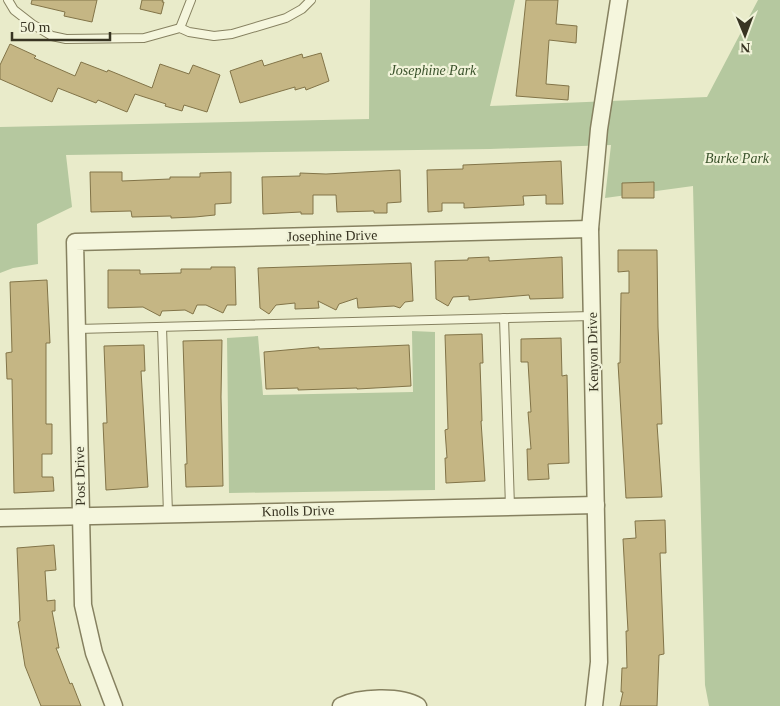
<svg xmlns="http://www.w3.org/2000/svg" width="780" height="706" font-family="'Times New Roman',serif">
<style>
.green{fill:#b5c89f}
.building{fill:#c5b684;stroke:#827448}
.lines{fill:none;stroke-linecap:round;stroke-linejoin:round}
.lane-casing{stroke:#868160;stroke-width:10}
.street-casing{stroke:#868160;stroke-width:19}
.lane{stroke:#f5f6dd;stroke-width:8}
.street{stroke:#f5f6dd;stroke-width:16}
.labels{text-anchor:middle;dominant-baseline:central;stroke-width:4.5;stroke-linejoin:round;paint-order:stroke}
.park-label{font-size:14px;font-style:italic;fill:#3a522b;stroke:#f1f3d9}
.street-label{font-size:14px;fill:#383422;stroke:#f1f3d9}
</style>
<rect width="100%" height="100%" fill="#e9ebca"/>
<!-- green -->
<g class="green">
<polygon points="370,0 515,0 490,106 707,97 758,0 780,0 780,706 709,706 705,685 693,186 605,198 611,145 490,149 66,155 72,207 37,224 38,264 13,268 0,273 0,127 369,119"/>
<polygon points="412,331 435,332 435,490 229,493 227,338 258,336 263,395 413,392"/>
</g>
<!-- building -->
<g class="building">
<polygon points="32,0 97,0 92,22 64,16 65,12 31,4"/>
<polygon points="142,0 163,0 162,2 164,2 161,14 140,9"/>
<polygon points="526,0 558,0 556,24 577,26 576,43 549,40 546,84 569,86 568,100 516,96"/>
<polygon points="10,44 36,56 34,58 75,76 81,62 107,72 108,70 152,88 160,64 189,74 193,65 220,75 207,112 184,105 182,111 165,106 166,104 135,94 127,112 98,100 96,103 58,88 52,102 0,79 0,65"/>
<polygon points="321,53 329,81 306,90 305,87 295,90 295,87 240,103 230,71 262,60 264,66 302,54 303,58"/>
<polygon points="561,161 563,204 546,204 546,195 523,196 524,205 464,208 464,203 442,203 442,211 428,212 427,170 463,169 463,165"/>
<polygon points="400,170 401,202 387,203 387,213 374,213 374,211 337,212 336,195 313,195 313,214 301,214 301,212 263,214 262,177 300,176 300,173 326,174"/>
<polygon points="90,172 122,172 122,181 170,179 170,177 200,177 200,173 231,172 231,203 215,204 215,215 195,217 171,218 171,216 132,217 131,211 91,212"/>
<polygon points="654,182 654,198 622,198 622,183"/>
<polygon points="618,250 657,250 658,327 662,424 657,424 662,497 626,498 618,363 620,363 621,293 629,293 629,271 618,272"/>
<polygon points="489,257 489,261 562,257 563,298 530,299 529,295 469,300 469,296 453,297 448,306 436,299 435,261 468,260 468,258"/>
<polygon points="411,263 413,301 405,302 400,308 394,306 358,308 357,298 339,304 336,310 318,301 319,308 295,309 295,303 276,305 269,314 260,308 258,268"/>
<polygon points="211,267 235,267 236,305 227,305 223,313 206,305 197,305 193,314 185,310 162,311 160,316 143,307 108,308 108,270 140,270 140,274 181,273 181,269 211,269"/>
<polygon points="47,280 50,343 46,343 46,424 52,424 52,454 42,454 42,477 53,477 54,491 14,493 12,379 7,379 6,353 12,352 10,282"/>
<polygon points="482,334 483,363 480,363 482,421 481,421 485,481 446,483 445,458 447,458 445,430 448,429 445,335"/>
<polygon points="561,338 562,376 567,375 569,463 548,464 549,479 528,480 527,449 531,449 528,412 531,412 528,362 521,362 521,339"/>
<polygon points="222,340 221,397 223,486 186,487 185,464 187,464 183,341"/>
<polygon points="144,345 145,371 141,371 148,487 106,490 103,423 107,423 104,346"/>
<polygon points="409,345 411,386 357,389 357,388 298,390 298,388 266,389 264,352 319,347 319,349"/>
<polygon points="665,520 666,553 660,553 664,654 659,655 657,706 620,706 623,692 621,692 622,668 627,668 626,631 628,631 623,539 636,538 635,521"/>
<polygon points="54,545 56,570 45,571 47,601 55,600 55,611 52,611 59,648 56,648 70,684 72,683 81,706 41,706 25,666 18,622 20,621 17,548"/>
</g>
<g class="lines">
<defs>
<g id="lane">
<polyline points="8,0 14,10 32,24 52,36 66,39 144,38 180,28 189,32 214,36 232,34 286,18 302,9 311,0"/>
<polyline points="180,28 191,0"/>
<polyline points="504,318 510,507"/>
<polyline points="162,327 168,514"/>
<polyline points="77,329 592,316"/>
</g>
<g id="street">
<polyline points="0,518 596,505"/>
<polyline points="114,706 94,653 83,605 75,242 590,229"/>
<path d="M341 706C359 697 400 695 418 706"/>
<polyline points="594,706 599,662 590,229 599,129 619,0"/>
</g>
</defs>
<!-- lane casing -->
<use href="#lane" class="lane-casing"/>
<!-- street casing -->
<use href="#street" class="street-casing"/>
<!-- lane -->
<use href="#lane" class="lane"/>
<!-- street -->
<use href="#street" class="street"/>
</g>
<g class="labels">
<!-- park labels -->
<g class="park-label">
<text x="433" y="70">Josephine Park</text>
<text x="737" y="158">Burke Park</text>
</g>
<!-- street labels -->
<g class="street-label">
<text transform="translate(332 236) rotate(-1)">Josephine Drive</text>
<text transform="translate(593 352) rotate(-91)">Kenyon Drive</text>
<text transform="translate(80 476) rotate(-91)">Post Drive</text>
<text transform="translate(298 511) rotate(-1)">Knolls Drive</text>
</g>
</g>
<!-- north arrow -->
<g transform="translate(745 35) rotate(179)" stroke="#f1f3d9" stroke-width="4" paint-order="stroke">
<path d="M0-4L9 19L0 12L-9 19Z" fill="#383422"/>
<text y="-8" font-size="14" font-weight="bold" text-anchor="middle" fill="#383422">N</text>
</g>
<!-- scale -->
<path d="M12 32v8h98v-8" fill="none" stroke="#383422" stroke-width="2.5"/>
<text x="20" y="32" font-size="15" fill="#383422" stroke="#f1f3d9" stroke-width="4" paint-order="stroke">50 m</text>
</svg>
